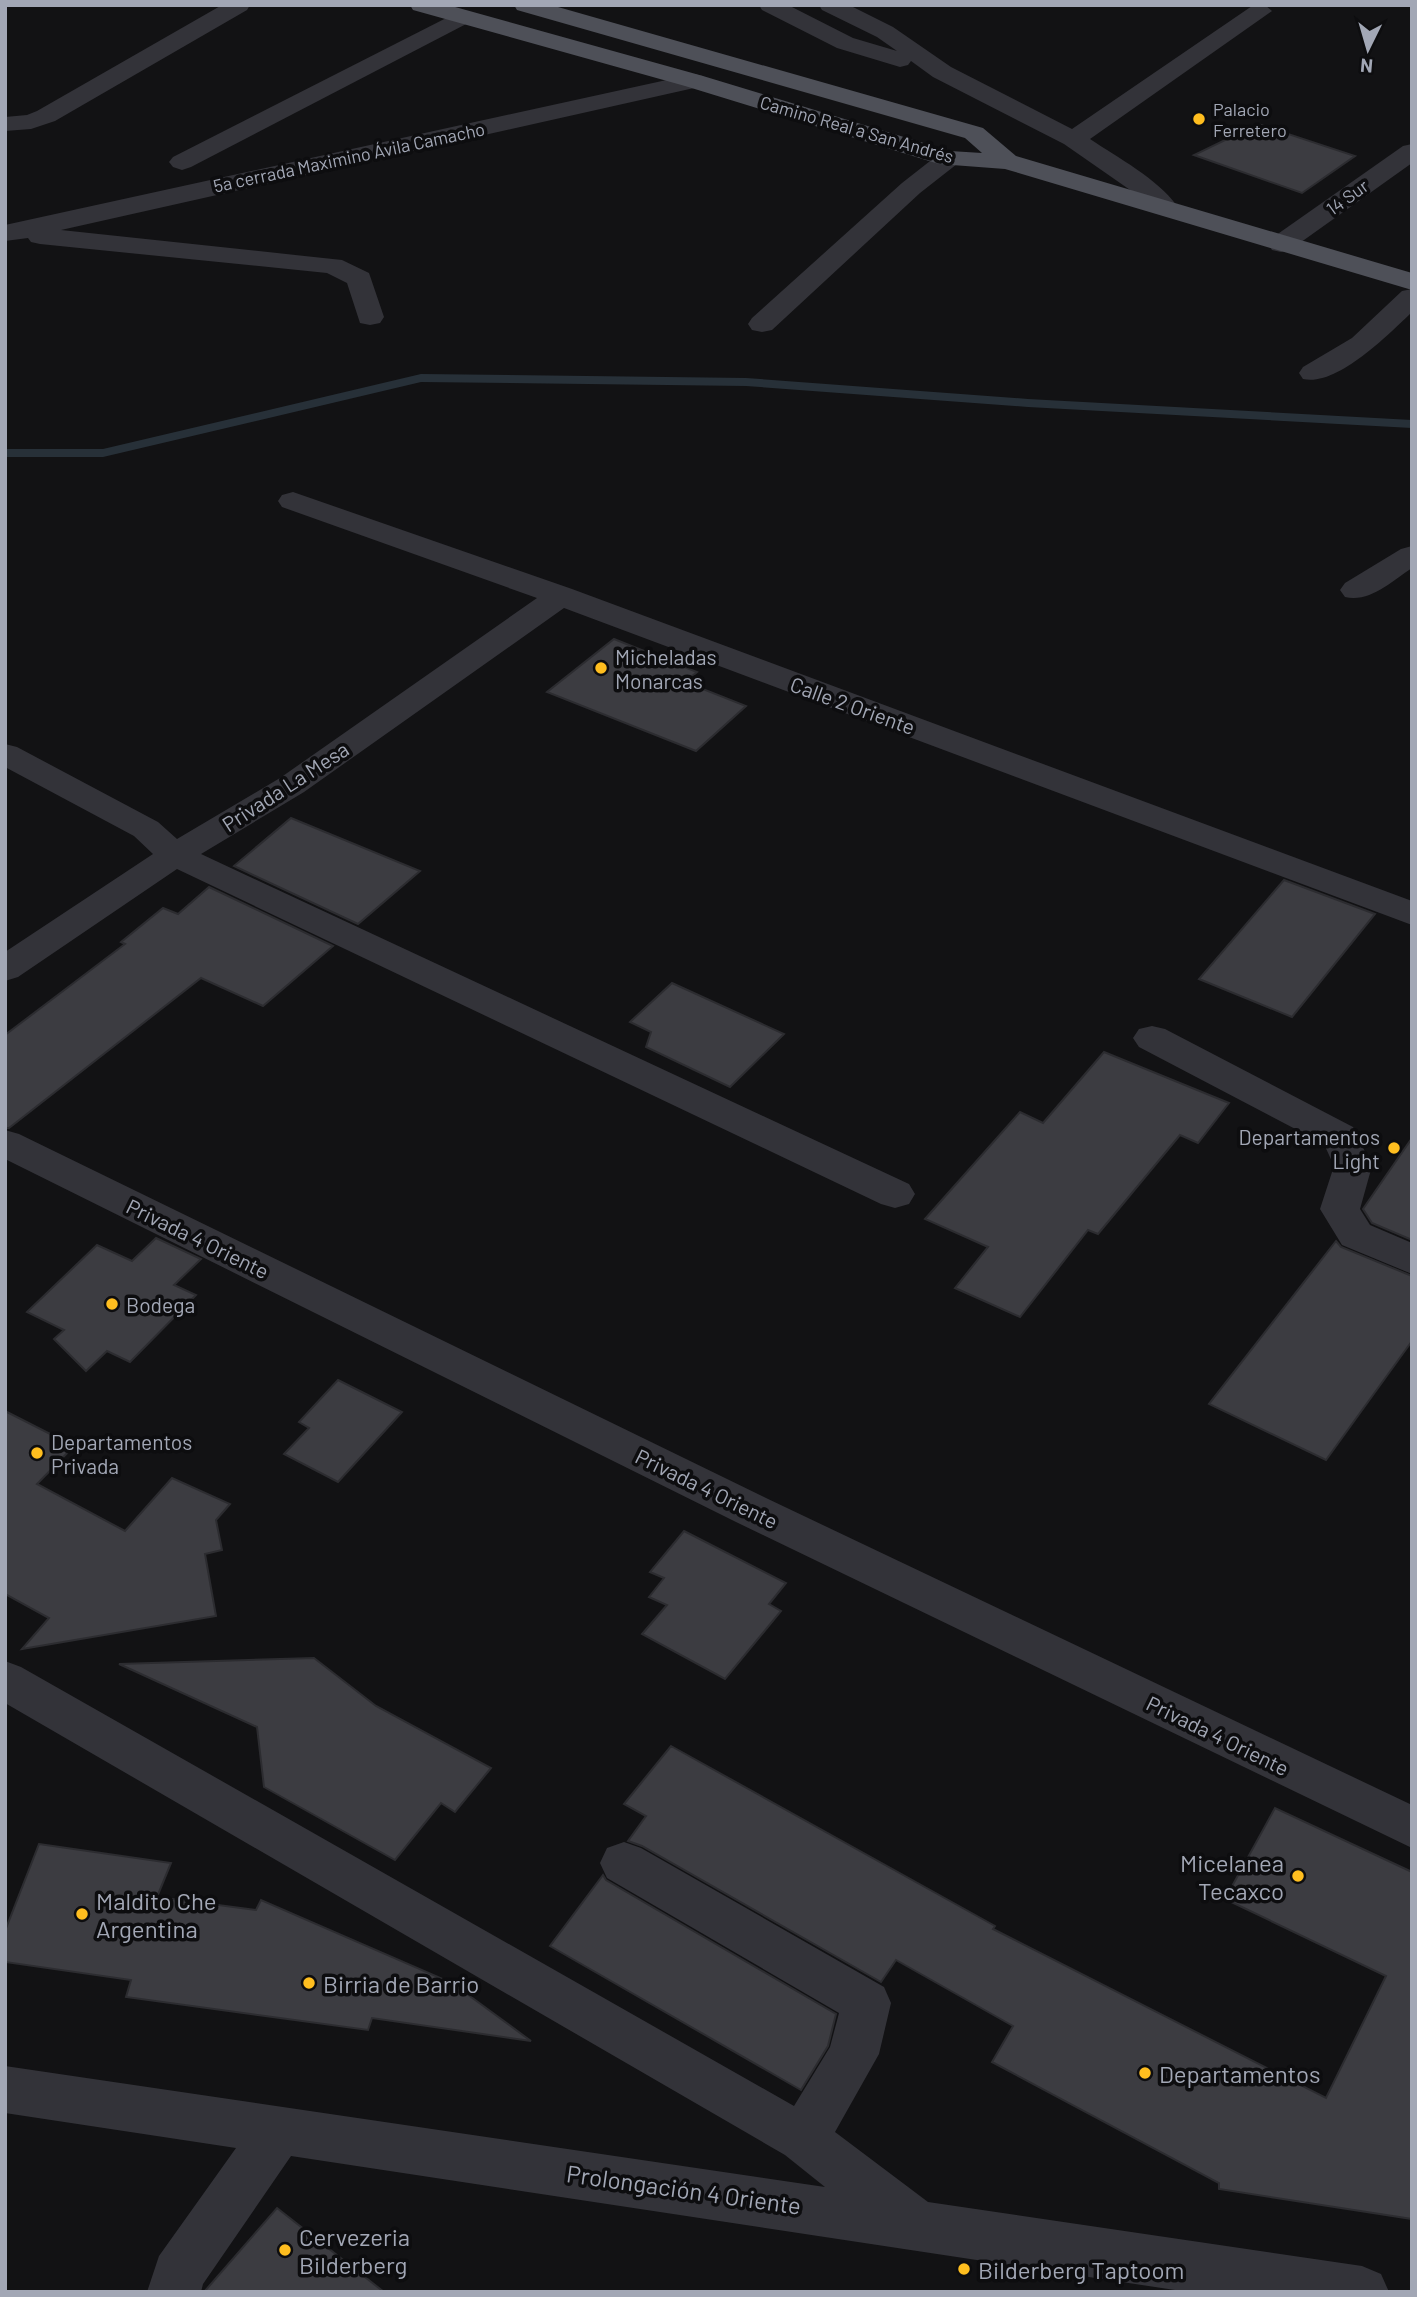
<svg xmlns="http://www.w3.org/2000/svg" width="1417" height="2297" font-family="Barlow,sans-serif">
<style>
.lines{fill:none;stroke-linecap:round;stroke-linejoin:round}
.stream{fill:#273038;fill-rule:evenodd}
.building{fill:#3c3c41;stroke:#2c2c30;stroke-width:2}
.minor{fill:#333339;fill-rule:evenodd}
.major{fill:#4e5058;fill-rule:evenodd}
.poi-dot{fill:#ffbe1f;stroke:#0d0d0f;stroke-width:2.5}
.labels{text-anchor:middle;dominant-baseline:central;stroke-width:7;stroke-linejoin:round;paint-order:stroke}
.far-poi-label{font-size:18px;fill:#a2a7b5;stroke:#0d0d0f;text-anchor:start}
.far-street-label{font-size:18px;fill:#a2a7b5;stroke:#0d0d0f}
.poi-label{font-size:21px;fill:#a2a7b5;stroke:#0d0d0f;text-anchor:start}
.street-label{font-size:21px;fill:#a2a7b5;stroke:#0d0d0f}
.near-poi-label{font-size:24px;fill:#a2a7b5;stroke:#0d0d0f;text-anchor:start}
.near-street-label{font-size:24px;fill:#a2a7b5;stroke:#0d0d0f}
</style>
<rect width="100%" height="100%" fill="#121214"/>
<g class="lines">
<!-- stream -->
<polygon class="stream" points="421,374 746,378 1028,399 1412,420 1412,428 1028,407 746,386 421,382 103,457 5,457 5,449 103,449"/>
</g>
<!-- building -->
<g class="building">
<polygon points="1258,124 1355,156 1302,193 1194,155"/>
<polygon points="614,639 697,672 685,682 746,706 696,751 547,692"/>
<polygon points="291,818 420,871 358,924 234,866"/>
<polygon points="1284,880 1375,914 1292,1017 1199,979"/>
<polygon points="209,887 333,946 263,1006 201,978 9,1128 5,1128 5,1035 125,944 121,942 163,908 178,914"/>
<polygon points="672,983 784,1034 730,1087 646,1047 651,1032 630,1022"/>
<polygon points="1104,1052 1229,1103 1198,1143 1180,1135 1098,1234 1088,1230 1020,1317 955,1288 988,1247 925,1219 1020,1112 1043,1123"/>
<polygon points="1412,1138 1412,1240 1372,1223 1363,1209"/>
<polygon points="156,1238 201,1259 174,1285 196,1295 130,1362 107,1351 86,1371 54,1339 64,1330 27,1312 97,1245 132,1261"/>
<polygon points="1336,1241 1341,1247 1412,1276 1412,1341 1326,1460 1209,1404"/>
<polygon points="338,1380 402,1412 338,1482 284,1454 309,1428 299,1422"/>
<polygon points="5,1411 74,1446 37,1484 125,1531 172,1478 230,1504 216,1520 222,1550 205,1554 216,1616 22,1649 49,1618 5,1594"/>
<polygon points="684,1531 786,1583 769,1604 781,1611 725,1679 642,1634 667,1605 649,1597 664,1578 650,1572"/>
<polygon points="314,1658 376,1706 491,1768 455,1812 441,1803 395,1860 264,1787 257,1727 119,1664"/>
<polygon points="671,1746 995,1926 993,1929 1326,2098 1386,1976 1225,1899 1275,1808 1412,1872 1412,2219 1219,2189 1219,2183 992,2062 1013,2026 896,1960 881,1982 642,1846 628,1841 646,1816 624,1804"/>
<polygon points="39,1844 171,1863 157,1897 256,1910 261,1900 452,1983 531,2041 372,2018 368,2030 126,1997 131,1980 5,1962 5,1931"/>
<polygon points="603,1875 606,1880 836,2014 828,2046 801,2090 550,1946"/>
<polygon points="277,2208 384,2292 204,2292"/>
</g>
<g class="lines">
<!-- minor -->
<g class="minor">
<polygon points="222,5 250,5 247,10 55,121 31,129 5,131 5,117 27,115 37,111"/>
<path d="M759 5H788L853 38 897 51 877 37 822 10 819 5H849L893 27 951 67 1072 129 1252 6 1265 5 1272 11 1090 139C1118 158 1157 178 1177 206L1173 211 1164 214 1155 211 1133 192 1064 144 933 77 911 61 908 65 900 67 837 48 762 10Z"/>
<polygon points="462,10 470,12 474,17 470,22 191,167 182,170 173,167 169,162 173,157"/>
<polygon points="694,74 703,76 706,81 703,86 61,230 342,260 369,273 384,317 380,323 370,325 360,323 347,283 327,273 40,244 31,242 28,238 5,241 5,225"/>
<polygon points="1412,144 1412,163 1290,250 1281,252 1272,250 1268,244 1272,238 1403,146"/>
<polygon points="948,151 957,154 961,159 957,164 920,193 772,330 762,332 752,330 748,324 752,318 902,183 939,154"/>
<path d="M1412 289V312C1389 334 1337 387 1303 379L1299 373 1303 367 1352 338 1402 291Z"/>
<polygon points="293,492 572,589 1412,901 1412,925 564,608 304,792 201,854 909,1184 915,1194 909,1204 895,1208 881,1204 177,869 18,977 5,981 5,952 153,854 134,836 5,767 5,744 17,747 158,822 177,839 280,778 537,598 282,507 278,501 282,495"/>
<path d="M1412 546V568C1392 581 1370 603 1345 597L1340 590 1345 583 1401 549Z"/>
<polygon points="1152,1026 1165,1029 1353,1127 1372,1166 1360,1209 1370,1225 1412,1243 1412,1274 1342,1245 1320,1209 1334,1166 1324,1144 1139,1047 1133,1038 1139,1029"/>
<polygon points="5,1130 19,1134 766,1498 1412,1805 1412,1848 736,1522 5,1159"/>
<polygon points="5,1661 21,1667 794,2106 830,2047 839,2013 607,1878 600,1863 607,1848 624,1842 641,1848 884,1987 891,2003 879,2054 835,2132 928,2202 1362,2266 1381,2274 1389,2292 1188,2292 291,2156 203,2284 201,2292 147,2292 159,2256 236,2148 5,2113 5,2066 825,2187 785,2155 5,1703"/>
</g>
<!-- major -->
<polygon class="major" points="410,5 448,5 703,76 950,151 982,153 965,138 517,10 514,5 551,5 983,128 1016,156 1412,273 1412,290 1005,169 939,164 685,86 413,10"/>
</g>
<!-- markers -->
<g class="poi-dot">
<circle cx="1199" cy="119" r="7"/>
<circle cx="601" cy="668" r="7"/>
<circle cx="1394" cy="1148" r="7"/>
<circle cx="112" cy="1304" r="7"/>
<circle cx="37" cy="1453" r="7"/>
<circle cx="1298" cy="1876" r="7"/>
<circle cx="82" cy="1914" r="7"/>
<circle cx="309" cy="1983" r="7"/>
<circle cx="1145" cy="2073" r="7"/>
<circle cx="285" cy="2250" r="7"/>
<circle cx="964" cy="2269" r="7"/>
</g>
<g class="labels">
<!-- far-poi labels -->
<g class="far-poi-label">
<text x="1213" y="109">Palacio<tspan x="1213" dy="21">Ferretero</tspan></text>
</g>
<!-- far-street labels -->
<g class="far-street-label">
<text transform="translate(857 129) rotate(16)">Camino Real a San Andrés</text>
<text transform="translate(349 157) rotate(-12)">5a cerrada Maximino Ávila Camacho</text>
<text transform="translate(1347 197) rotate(-36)">14 Sur</text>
</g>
<!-- poi labels -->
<g class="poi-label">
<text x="615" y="656">Micheladas<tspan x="615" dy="24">Monarcas</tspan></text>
<text x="1380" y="1136" text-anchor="end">Departamentos<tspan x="1380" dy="24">Light</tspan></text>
<text x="126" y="1304">Bodega</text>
<text x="51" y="1441">Departamentos<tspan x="51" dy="24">Privada</tspan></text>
</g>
<!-- street labels -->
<g class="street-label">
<text transform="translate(853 705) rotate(20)">Calle 2 Oriente</text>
<text transform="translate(285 786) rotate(-33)">Privada La Mesa</text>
<text transform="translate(198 1238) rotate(26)">Privada 4 Oriente</text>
<text transform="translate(707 1488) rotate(26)">Privada 4 Oriente</text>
<text transform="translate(1218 1735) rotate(26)">Privada 4 Oriente</text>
</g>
<!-- near-poi labels -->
<g class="near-poi-label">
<text x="1284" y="1862" text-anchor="end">Micelanea<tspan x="1284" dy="28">Tecaxco</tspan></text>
<text x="96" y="1900">Maldito Che<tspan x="96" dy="28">Argentina</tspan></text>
<text x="323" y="1983">Birria de Barrio</text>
<text x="1159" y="2073">Departamentos</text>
<text x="299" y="2236">Cervezeria<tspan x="299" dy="28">Bilderberg</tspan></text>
<text x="978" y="2269">Bilderberg Taptoom</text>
</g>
<!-- near-street labels -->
<g class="near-street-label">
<text transform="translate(684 2189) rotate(8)">Prolongación 4 Oriente</text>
</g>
</g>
<!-- border -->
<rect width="1417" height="2297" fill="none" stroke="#a2a7b5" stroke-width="14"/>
<!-- north arrow -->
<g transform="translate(1368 49) rotate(185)" stroke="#0d0d0f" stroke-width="5" paint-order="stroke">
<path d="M0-5L12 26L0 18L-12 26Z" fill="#a2a7b5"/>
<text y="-10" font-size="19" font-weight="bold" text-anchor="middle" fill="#a2a7b5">N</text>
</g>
</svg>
